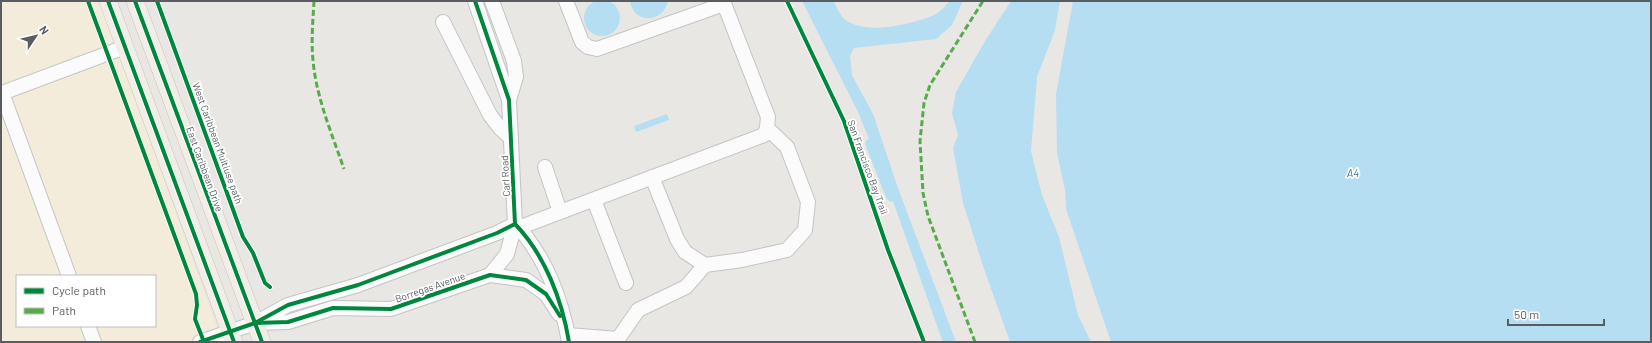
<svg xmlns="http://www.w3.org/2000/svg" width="1652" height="343" font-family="Barlow,sans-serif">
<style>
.commercial{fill:#f3ecdb;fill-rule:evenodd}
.water{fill:#b6def3}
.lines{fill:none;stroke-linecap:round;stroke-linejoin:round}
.canal{stroke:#b6def3;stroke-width:13}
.minor-casing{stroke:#c4c4c4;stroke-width:16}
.major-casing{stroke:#d0c5b2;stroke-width:18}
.minor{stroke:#fcfbfb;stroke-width:14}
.major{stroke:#f0eee6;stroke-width:17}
.quiet{stroke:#58ab4b;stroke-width:3;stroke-dasharray:6 3;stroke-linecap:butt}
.cycleway-casing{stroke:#fff;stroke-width:6}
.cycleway{stroke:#00873e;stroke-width:4}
.labels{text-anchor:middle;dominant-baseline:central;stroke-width:3.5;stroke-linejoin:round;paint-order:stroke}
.street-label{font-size:10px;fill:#595d61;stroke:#fff}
.water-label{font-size:11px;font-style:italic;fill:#417bab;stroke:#fff}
</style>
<rect width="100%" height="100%" fill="#e8e7e3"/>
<!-- commercial -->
<path class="commercial" d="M1 1H100L222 342H1ZM17 276H155V326H17Z"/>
<!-- water -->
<g class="water">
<circle cx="602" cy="18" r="18"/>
<path d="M630 1H668C663 24 633 24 630 1Z"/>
<path d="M802 1H833C837 7 841 18 847 21 868 35 915 24 936 14 941 11 946 5 950 1H963L952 25 936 39 854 48 850 56 852 75 873 114 898 188 956 342H943L941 337 882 170 858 112Z"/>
<polygon points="1011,1 1060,1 1055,30 1037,77 1031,151 1042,195 1059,237 1078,315 1091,342 1010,342 985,272 963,203 953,148 958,135 952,113 956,92 985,41"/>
<polygon points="1073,1 1651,1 1651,342 1111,342 1066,209 1065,190 1057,153 1056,94"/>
<polygon points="667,114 669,120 636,132 634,126"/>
</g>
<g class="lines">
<!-- canal -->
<polyline class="canal" points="872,144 892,195"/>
<defs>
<g id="minor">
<path d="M475 1 509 100 515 224C545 255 562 300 569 342"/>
<polyline points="492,1 514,61 516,77 509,100"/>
<polyline points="566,1 582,42 588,47 597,49 724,4"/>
<polyline points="443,22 490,115 500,128 511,138"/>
<polyline points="545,167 560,212"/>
<polyline points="652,177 677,239 685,252 705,265"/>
<polyline points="594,200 626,283"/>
<polyline points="518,228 764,135 767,128 768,117 723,1"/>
<polyline points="490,275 507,254 515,224"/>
<polyline points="69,276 2,93 125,47"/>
<polyline points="255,323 288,322 333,308 391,309 490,275 526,280 546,294 559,314"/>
<polyline points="88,326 94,342"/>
<polyline points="568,335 618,339 638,310 686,287 705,265 742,260 787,250 805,230 808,202 787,147 767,128"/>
<polyline points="200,342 255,323 288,305 358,285 497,233 515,224"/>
</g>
<g id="major">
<polyline points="108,1 234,342"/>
<polyline points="135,1 262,342"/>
</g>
</defs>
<!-- minor casing -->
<use href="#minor" class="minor-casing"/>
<!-- major casing -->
<use href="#major" class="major-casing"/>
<!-- minor -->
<use href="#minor" class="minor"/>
<!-- major -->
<use href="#major" class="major"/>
<!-- quiet -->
<g class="quiet">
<path d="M314 1C313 20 311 40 313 60 316 97 332 134 344 169"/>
<polyline points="975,342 928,216 923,193 920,141 924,103 930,85 983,1"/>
</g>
<defs>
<g id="cycleway">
<polyline points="88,1 196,294 197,305 195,319 204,342"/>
<polyline points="108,1 234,342"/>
<polyline points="135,1 262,342"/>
<polyline points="157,1 243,237 253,253 265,283 270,287"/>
<path d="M475 1 509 100 515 224C545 255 562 300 569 342"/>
<polyline points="787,1 844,121 888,250 924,342"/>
<polyline points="255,323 288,322 333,308 391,309 490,275 526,280 546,294 560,316"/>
<polyline points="200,342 255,323 288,305 358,285 497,233 515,224"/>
</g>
</defs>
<!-- cycleway casing -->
<use href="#cycleway" class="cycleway-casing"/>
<!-- cycleway -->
<use href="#cycleway" class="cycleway"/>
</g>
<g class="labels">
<!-- street labels -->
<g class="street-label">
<text transform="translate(218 143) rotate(70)">West Caribbean Multiuse path</text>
<text transform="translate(868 167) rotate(70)">San Francisco Bay Trail</text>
<text transform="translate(205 169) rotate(70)">East Caribbean Drive</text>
<text transform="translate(505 176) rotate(-93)">Carl Road</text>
<text transform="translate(430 287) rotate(-19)">Borregas Avenue</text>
</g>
<!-- water labels -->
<g class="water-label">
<text x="1353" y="172">A4</text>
</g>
</g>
<!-- border -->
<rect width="1652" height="343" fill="none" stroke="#595d61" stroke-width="4"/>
<!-- legend -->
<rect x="16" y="275" width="140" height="52" fill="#ffffff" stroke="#bdbec0"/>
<rect x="24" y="288" width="20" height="6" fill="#00873e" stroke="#bdbec0"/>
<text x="52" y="295" font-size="12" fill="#595d61">Cycle path</text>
<rect x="24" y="308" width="20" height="6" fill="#58ab4b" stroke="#bdbec0"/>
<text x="52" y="315" font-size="12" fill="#595d61">Path</text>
<!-- north arrow -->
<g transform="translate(36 36) rotate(55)" stroke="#ffffff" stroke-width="3" paint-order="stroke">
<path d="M0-3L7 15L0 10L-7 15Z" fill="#595d61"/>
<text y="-6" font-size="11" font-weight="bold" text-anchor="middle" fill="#595d61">N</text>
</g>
<!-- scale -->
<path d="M1508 319v6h96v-6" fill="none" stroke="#595d61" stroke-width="2"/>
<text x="1514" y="319" font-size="12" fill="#595d61" stroke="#ffffff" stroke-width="3" paint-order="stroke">50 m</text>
</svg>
